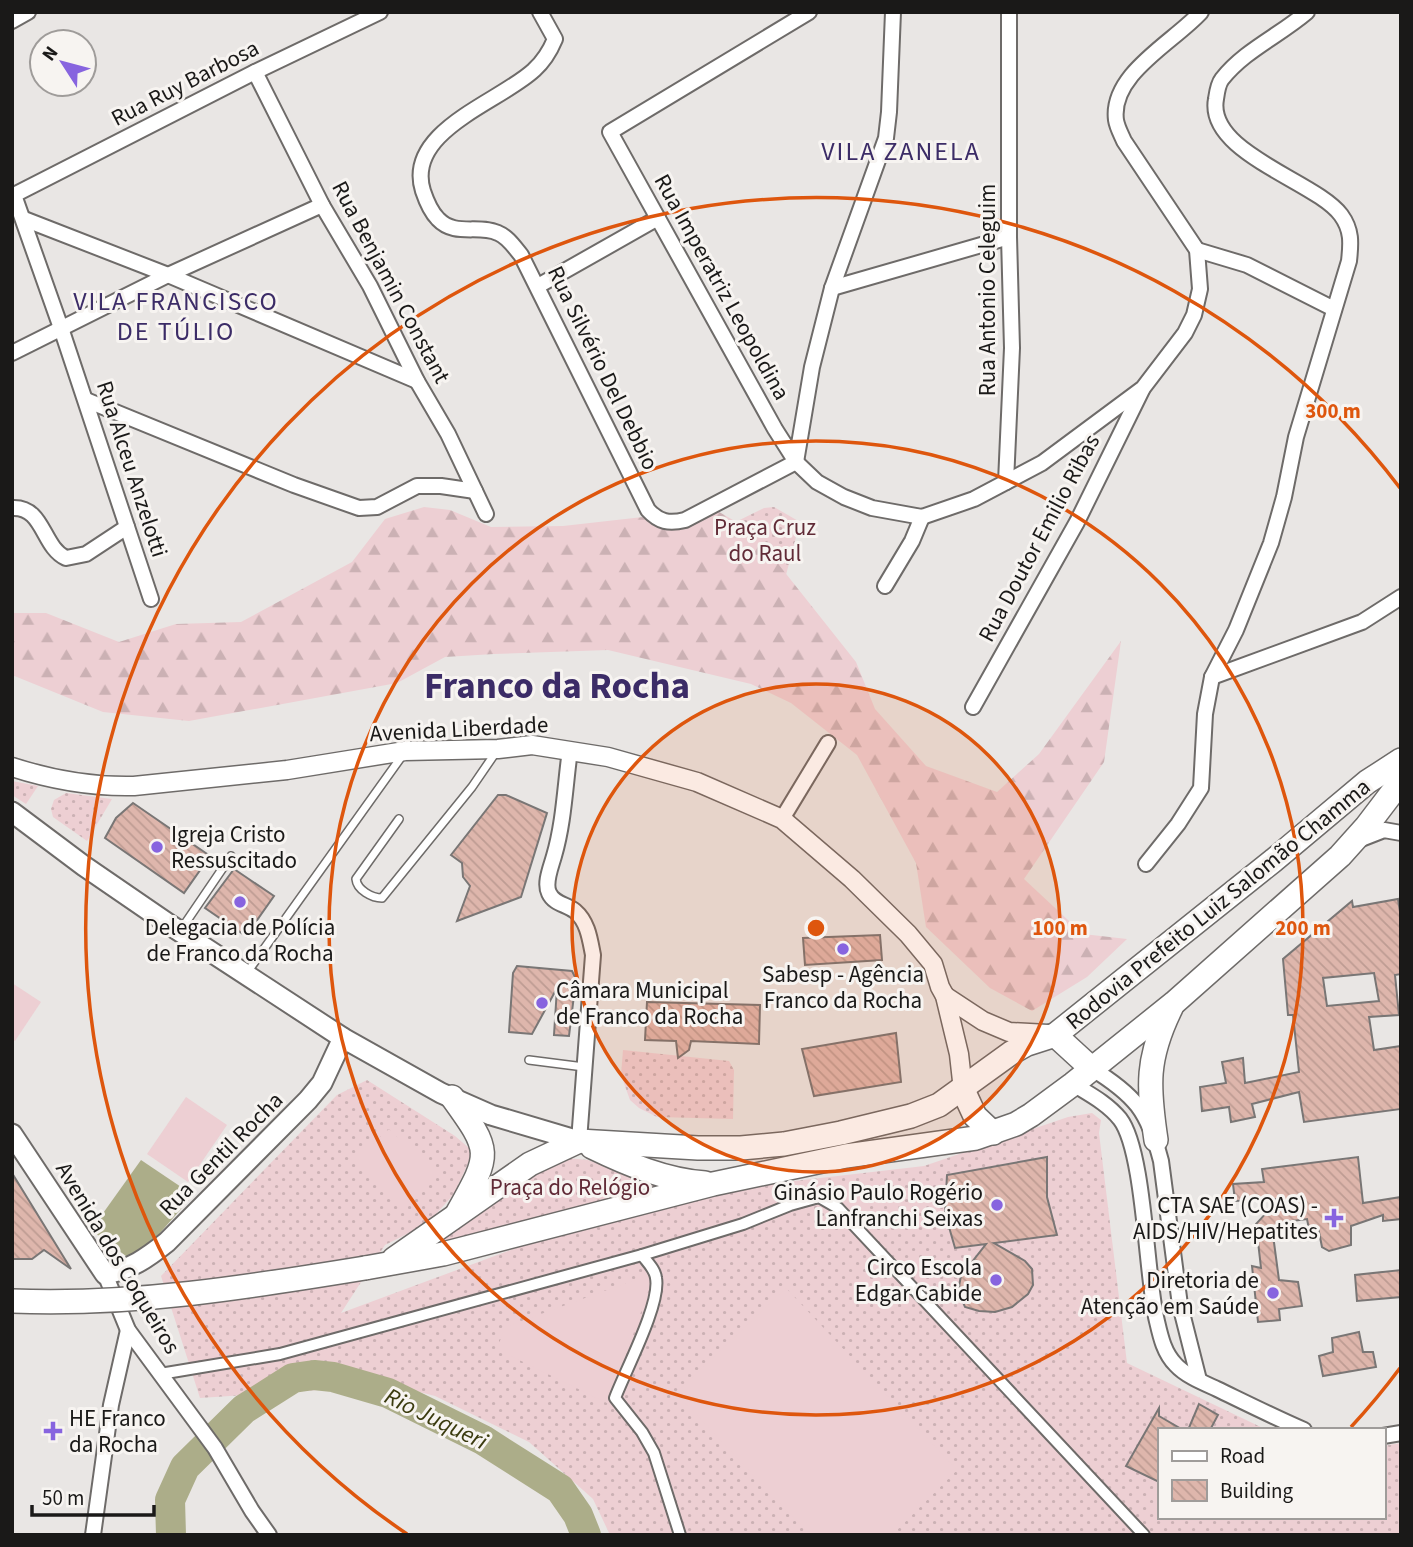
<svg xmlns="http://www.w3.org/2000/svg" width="1413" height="1547" font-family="'Source Sans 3',sans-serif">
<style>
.grass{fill:url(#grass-dots)}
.forest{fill:url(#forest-firs)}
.pitch{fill:#edcfd3}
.water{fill:#acad89}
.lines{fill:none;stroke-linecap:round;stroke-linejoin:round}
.river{stroke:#acad89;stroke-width:30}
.building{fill:url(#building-back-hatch);stroke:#797675;stroke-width:2;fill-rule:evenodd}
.service-casing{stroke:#6e6b69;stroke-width:10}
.pedestrian-casing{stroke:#6e6b69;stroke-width:14}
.minor-casing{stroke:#6e6b69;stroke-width:18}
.tertiary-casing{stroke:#6e6b69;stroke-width:21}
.secondary-casing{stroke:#6e6b69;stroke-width:23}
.primary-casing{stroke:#6e6b69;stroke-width:26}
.service{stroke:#fff;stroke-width:7}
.pedestrian{stroke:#fff;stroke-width:10}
.minor{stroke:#fff;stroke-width:14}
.tertiary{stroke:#fff;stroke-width:18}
.secondary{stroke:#fff;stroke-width:19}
.primary{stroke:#fff;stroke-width:23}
.primary-bridge-casing{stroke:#6e6b69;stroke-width:26;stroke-linecap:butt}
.primary-bridge{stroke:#fff;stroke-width:23}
.ring{fill:none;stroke:#de560d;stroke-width:3.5}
.poi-dot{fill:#8764df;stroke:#f7f4f1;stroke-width:2.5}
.labels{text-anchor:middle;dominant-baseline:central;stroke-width:6;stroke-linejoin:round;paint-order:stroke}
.street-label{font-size:23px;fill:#1a1918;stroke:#f7f4f1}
.park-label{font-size:23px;fill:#612b37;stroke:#f7f4f1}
.poi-label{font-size:23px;fill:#1a1918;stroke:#f7f4f1;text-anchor:end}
.water-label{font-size:24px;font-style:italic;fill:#3b3b0f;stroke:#f7f4f1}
.quarter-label{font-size:26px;letter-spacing:2px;fill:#3c2c67;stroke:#f7f4f1}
.town-label{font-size:37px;font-weight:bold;fill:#3c2c67;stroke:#f7f4f1}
.centre{fill:#de560d;stroke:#f7f4f1;stroke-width:3.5}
.ring-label{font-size:21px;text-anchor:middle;font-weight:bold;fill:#de560d;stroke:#f7f4f1;stroke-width:6;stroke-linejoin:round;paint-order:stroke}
</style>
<defs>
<pattern id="grass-dots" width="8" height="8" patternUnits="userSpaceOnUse" patternTransform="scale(1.75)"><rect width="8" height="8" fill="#edcfd3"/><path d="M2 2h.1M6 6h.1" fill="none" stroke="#cbb1b4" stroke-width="1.8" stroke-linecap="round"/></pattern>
<pattern id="forest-firs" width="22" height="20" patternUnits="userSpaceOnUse" patternTransform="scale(1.75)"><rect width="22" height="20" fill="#edcfd3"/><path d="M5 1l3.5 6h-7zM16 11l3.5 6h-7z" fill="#cbb1b4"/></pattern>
<pattern id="building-back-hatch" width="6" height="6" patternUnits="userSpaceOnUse" patternTransform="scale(1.75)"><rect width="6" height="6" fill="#deb6ac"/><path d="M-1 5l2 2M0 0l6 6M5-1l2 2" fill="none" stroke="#be9c93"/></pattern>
</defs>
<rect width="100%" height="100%" fill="#e9e6e4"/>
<!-- grass -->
<g class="grass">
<polygon points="774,507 800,522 786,575 699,540 764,508"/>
<polygon points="12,781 38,786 26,804 12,795"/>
<polygon points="66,793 112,799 87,841 53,817 51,809 54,800"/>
<polygon points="623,1050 729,1061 734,1070 733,1119 657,1117 639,1108 630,1100 621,1075"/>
<polygon points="367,1080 455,1136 469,1148 471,1157 454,1194 427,1224 385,1245 341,1313 597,1218 707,1191 924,1166 1068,1117 1092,1113 1101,1120 1099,1133 1127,1363 1267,1430 1159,1430 1159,1517 1383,1517 1383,1446 1401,1443 1401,1535 610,1535 593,1499 529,1442 435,1396 393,1385 200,1398 161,1276 337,1095"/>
<polygon points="567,1158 588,1160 663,1187 440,1246 436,1243 523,1179"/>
</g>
<!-- forest -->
<polygon class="forest" points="424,507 450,510 491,527 563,526 714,509 752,531 856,662 875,709 926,766 997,792 1039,754 1121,641 1104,762 1024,879 1083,934 1127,939 1087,977 1032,1011 990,988 926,927 916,863 857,755 791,703 751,684 608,650 494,654 445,657 397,683 189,721 103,712 12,675 12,613 46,613 119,642 176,624 241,622 352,562 385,519"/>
<!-- pitch -->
<g class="pitch">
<polygon points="12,983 41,1002 15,1041 12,1039"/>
<polygon points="186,1097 227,1125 188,1182 147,1154"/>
<polygon points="389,1129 438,1175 403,1210 354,1160"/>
<polygon points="651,1274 649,1289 609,1404 497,1349 505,1327"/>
<polygon points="786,1288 957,1470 892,1535 810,1535 676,1393"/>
</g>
<!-- water -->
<polygon class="water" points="141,1160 193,1195 160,1233 130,1259 91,1230"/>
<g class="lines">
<!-- river -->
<polyline class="river" points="171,1535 170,1500 185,1467 244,1409 293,1378 314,1375 333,1377 388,1393 483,1440 560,1489 578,1515 586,1535"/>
</g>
<!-- building -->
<g class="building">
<polygon points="498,795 506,795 547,813 521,897 457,921 470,886 463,877 462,863 451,855"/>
<polygon points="133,803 210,856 184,893 105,838 116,818"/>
<polygon points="234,869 274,896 246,936 205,908"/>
<path d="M1398 899 1401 918V974L1395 975 1399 1015 1369 1017 1374 1050 1401 1046V1109L1304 1122 1299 1092 1252 1104 1255 1117 1231 1122 1229 1107 1202 1111 1200 1087 1226 1083 1222 1062 1243 1058 1245 1083 1299 1072 1293 1015H1288L1283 959 1352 901 1353 907ZM1374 973 1379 1001 1327 1006 1323 978Z"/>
<polygon points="880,935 882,960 805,965 803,938"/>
<polygon points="517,966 572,971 576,979 569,1036 554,1035 557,988 532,1034 509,1032 513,973"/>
<polygon points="647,1002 760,1005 759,1044 691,1041 689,1050 678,1058 676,1041 645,1040"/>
<polygon points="896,1033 901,1082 814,1096 802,1049"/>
<polygon points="1047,1157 1047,1197 1057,1235 994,1243 1025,1261 1032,1269 1033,1285 1028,1294 1012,1307 995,1312 979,1311 965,1307 958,1291 961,1276 986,1244 955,1248 945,1213 947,1175"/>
<polygon points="1358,1157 1363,1203 1401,1197 1401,1219 1383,1221 1383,1215 1351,1226 1351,1245 1329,1251 1322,1247 1318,1227 1309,1229 1307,1219 1277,1223 1273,1235 1279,1280 1298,1282 1302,1306 1279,1309 1280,1320 1258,1322 1252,1266 1261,1268 1256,1224 1279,1199 1235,1201 1233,1184 1264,1182 1262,1169"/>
<polygon points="12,1173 71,1269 44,1250 32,1259 12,1259"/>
<polygon points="1401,1270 1401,1297 1357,1301 1355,1275"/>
<polygon points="1359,1332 1363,1352 1373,1352 1376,1367 1323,1376 1319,1356 1333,1352 1332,1338"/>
<polygon points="1199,1404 1218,1415 1210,1430 1188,1430"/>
<polygon points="1159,1408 1159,1416 1183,1430 1159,1430 1159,1482 1126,1466"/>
</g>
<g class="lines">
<defs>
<g id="service">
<path d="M399 819 356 879C357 890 372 898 382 898L472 787 496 752"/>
<polyline points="180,931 231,856"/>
<polyline points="246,974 402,756"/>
<polyline points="529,1060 584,1067"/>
</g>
<g id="pedestrian">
<path d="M642 1255C647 1262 655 1269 656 1278 661 1304 625 1371 615 1398L642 1432 654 1453 680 1535"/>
<polyline points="160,1374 280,1354 642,1255 743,1224 790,1205 819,1197 838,1208 1144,1535"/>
</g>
<g id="minor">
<path d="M540 12 555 39C550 51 544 61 534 70 500 102 404 131 423 191 426 200 431 212 438 219 455 237 478 224 498 233 508 237 515 248 521 255L648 510C659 522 669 524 685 520L796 462"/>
<path d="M809 12 610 132 775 429 796 462 817 482 844 497 872 508 922 517 974 499 1042 463 1143 388 1185 333 1194 315 1200 289 1197 250 1124 141C1121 134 1117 127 1116 120 1110 74 1174 42 1201 12"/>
<polyline points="12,21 28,12"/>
<polyline points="255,72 322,205 370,286 417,381 448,434 486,514"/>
<polyline points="14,195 61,328 151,599"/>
<polyline points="12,196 255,72 380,12"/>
<polyline points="24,219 168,275 417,381"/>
<polyline points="1197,250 1247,265 1334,309"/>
<polyline points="538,286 658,218"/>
<polyline points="832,288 1009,237"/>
<polyline points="12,353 168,275 322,205"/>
<polyline points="86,400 294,485 359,508 377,507 417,486 441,486 475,491"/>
<polyline points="796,462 812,367 832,288 886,138 889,112 893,12"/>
<polyline points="1006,482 1012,348 1009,237 1009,12"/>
<path d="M12 508C44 506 42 547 66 558L86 554 127 527"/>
<polyline points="885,586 912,541 922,517"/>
<polyline points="1212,677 1362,622 1401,597"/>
<polyline points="973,707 1077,522 1142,390"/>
<path d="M570 750C565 786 564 822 554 856 551 867 544 883 549 893 554 904 566 904 575 911 588 922 590 940 593 955L579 1141"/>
<polyline points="782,819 828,743"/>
<polyline points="1361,839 1384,830 1401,833"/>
<path d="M1146 864 1178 824 1201 788 1205 714 1212 677 1236 630 1271 543 1284 497 1296 437 1349 261C1351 243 1352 230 1341 215 1316 181 1206 153 1216 99 1217 92 1218 84 1222 79 1245 50 1279 36 1307 12"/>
<path d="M1091 1068C1135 1095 1148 1111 1161 1161L1180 1305 1199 1380"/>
<path d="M1073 1084C1089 1094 1107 1103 1120 1119 1144 1150 1146 1271 1156 1317 1160 1334 1163 1352 1176 1365 1186 1376 1204 1383 1217 1389 1246 1403 1274 1417 1304 1430"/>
<polyline points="105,1274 128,1330 215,1448 252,1511 269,1535"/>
<polyline points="1383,1436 1401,1433"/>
<polyline points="93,1535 111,1405 128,1330"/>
</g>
<g id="tertiary">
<path d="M12 767C52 780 92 787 134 786L287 770 405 751 498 749 532 745 608 757 697 782 782 819 852 879 908 934 933 964 940 987 945 996 959 1054 963 1090"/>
<polyline points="945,996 983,1021 1009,1032 1048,1034"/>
</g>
<g id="secondary">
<polyline points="12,812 84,866 170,925 343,1038 441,1093 491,1115 579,1141"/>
<path d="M12 1134 105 1274C130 1270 147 1258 167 1242L308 1100 322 1083 343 1038"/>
</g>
<g id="primary">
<polyline points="1055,1035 1091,1068"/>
<polyline points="963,1090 975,1116 993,1133"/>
<path d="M452 1097C492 1152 491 1153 458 1212"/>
<path d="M1156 1140C1148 1086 1146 1059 1171 1008"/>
<polyline points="579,1141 698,1148 741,1148 784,1144 841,1133 911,1116 939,1105 1011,1053 1027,1044 1055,1035 1274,860 1367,782 1401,760"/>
<path d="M592 1147C627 1164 665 1180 705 1183"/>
<polyline points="394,1259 530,1164 579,1141"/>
<polyline points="365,1268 443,1254 713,1184 846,1156 976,1138 1016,1124 1031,1115 1073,1084 1174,1003 1340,856 1366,827 1401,781"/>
</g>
</defs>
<!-- service casing -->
<use href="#service" class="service-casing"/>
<!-- pedestrian casing -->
<use href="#pedestrian" class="pedestrian-casing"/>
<!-- minor casing -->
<use href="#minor" class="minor-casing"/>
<!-- tertiary casing -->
<use href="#tertiary" class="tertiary-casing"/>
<!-- secondary casing -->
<use href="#secondary" class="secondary-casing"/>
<!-- primary casing -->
<use href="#primary" class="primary-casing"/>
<!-- service -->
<use href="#service" class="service"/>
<!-- pedestrian -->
<use href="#pedestrian" class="pedestrian"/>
<!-- minor -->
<use href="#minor" class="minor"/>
<!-- tertiary -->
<use href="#tertiary" class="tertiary"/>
<!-- secondary -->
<use href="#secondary" class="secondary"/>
<!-- primary -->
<use href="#primary" class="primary"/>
<defs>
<path id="primary-bridge" d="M12 1301C131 1306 249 1287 365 1268"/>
</defs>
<!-- primary-bridge casing -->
<use href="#primary-bridge" class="primary-bridge-casing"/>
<!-- primary-bridge -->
<use href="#primary-bridge" class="primary-bridge"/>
</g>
<!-- distance rings -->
<circle cx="816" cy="928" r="244" fill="#de560d" fill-opacity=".12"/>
<g class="ring">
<circle cx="816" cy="928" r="244"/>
<circle cx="816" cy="928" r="487"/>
<path d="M1400 1368A731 731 0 0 1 1351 1427M407 1534A731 731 0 1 1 1400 488"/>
</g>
<!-- markers -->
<g class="poi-dot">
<circle cx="157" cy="847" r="7"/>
<circle cx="240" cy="902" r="7"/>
<circle cx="843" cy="949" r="7"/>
<circle cx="542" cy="1003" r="7"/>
<circle cx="997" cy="1205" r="7"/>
<path d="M1330.5 1207.5h7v7h7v7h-7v7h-7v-7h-7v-7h7z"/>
<circle cx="996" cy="1280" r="7"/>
<circle cx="1273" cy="1293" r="7"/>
<path d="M49.5 1420.5h7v7h7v7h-7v7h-7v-7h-7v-7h7z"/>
</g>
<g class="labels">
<!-- street labels -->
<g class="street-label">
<text transform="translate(185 83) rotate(-27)">Rua Ruy Barbosa</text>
<text transform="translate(391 282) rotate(62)">Rua Benjamin Constant</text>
<text transform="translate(722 287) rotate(61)">Rua Imperatriz Leopoldina</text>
<text transform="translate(987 290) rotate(-90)">Rua Antonio Celeguim</text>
<text transform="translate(603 368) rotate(64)">Rua Silvério Del Debbio</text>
<text transform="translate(132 469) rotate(72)">Rua Alceu Anzelotti</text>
<text transform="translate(1039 538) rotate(-62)">Rua Doutor Emilio Ribas</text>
<text transform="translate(459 729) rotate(-3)">Avenida Liberdade</text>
<text transform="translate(1218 904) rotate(-39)">Rodovia Prefeito Luiz Salomão Chamma</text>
<text transform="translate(221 1154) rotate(-45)">Rua Gentil Rocha</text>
<text transform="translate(118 1258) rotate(59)">Avenida dos Coqueiros</text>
</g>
<!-- park labels -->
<g class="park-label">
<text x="765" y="527">Praça Cruz<tspan x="765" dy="26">do Raul</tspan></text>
<text x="570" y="1187">Praça do Relógio</text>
</g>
<!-- poi labels -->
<g class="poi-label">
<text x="171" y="834" text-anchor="start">Igreja Cristo<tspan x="171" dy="26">Ressuscitado</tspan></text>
<text x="240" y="927" text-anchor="middle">Delegacia de Polícia<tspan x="240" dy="26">de Franco da Rocha</tspan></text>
<text x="843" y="974" text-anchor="middle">Sabesp - Agência<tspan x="843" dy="26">Franco da Rocha</tspan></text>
<text x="556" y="990" text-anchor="start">Câmara Municipal<tspan x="556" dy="26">de Franco da Rocha</tspan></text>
<text x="983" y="1192">Ginásio Paulo Rogério<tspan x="983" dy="26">Lanfranchi Seixas</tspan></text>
<text x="1318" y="1205">CTA SAE (COAS) -<tspan x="1318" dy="26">AIDS/HIV/Hepatites</tspan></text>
<text x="982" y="1267">Circo Escola<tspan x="982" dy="26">Edgar Cabide</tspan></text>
<text x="1259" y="1280">Diretoria de<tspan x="1259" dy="26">Atenção em Saúde</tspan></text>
<text x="69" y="1418" text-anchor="start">HE Franco<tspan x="69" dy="26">da Rocha</tspan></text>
</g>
<!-- water labels -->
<g class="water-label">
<text transform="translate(436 1419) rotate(26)">Rio Juqueri</text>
</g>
<!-- quarter labels -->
<g class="quarter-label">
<text x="901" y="151">VILA ZANELA</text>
<text x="176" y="301">VILA FRANCISCO<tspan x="176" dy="30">DE TÚLIO</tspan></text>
</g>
<!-- town labels -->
<g class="town-label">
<text x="557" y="686">Franco da Rocha</text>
</g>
</g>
<circle cx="816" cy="928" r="10" class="centre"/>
<g class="ring-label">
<text x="1333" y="418">300 m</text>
<text x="1060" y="935">100 m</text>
<text x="1303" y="935">200 m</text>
</g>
<!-- border -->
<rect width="1413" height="1547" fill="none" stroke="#1a1918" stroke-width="28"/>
<!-- legend -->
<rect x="1158" y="1428" width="228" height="91" fill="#f7f4f1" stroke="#9f9c9a" stroke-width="2"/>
<rect x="1172" y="1451" width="35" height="10" fill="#ffffff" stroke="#9f9c9a" stroke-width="2"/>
<text x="1220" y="1463" font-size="21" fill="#1a1918">Road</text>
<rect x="1172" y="1480" width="35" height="21" fill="url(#building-back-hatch)" stroke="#9f9c9a" stroke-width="2"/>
<text x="1220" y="1498" font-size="21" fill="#1a1918">Building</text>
<!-- north arrow -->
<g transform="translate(63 63) rotate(306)"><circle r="33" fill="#f7f4f1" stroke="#9f9c9a" stroke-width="2"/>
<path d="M0-5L12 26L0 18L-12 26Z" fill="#8764df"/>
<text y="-10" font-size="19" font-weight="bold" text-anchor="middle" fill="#1a1918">N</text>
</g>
<!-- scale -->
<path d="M32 1505v10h122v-10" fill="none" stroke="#1a1918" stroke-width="3.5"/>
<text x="42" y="1505" font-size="21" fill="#1a1918" stroke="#f7f4f1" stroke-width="5" paint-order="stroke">50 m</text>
</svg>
